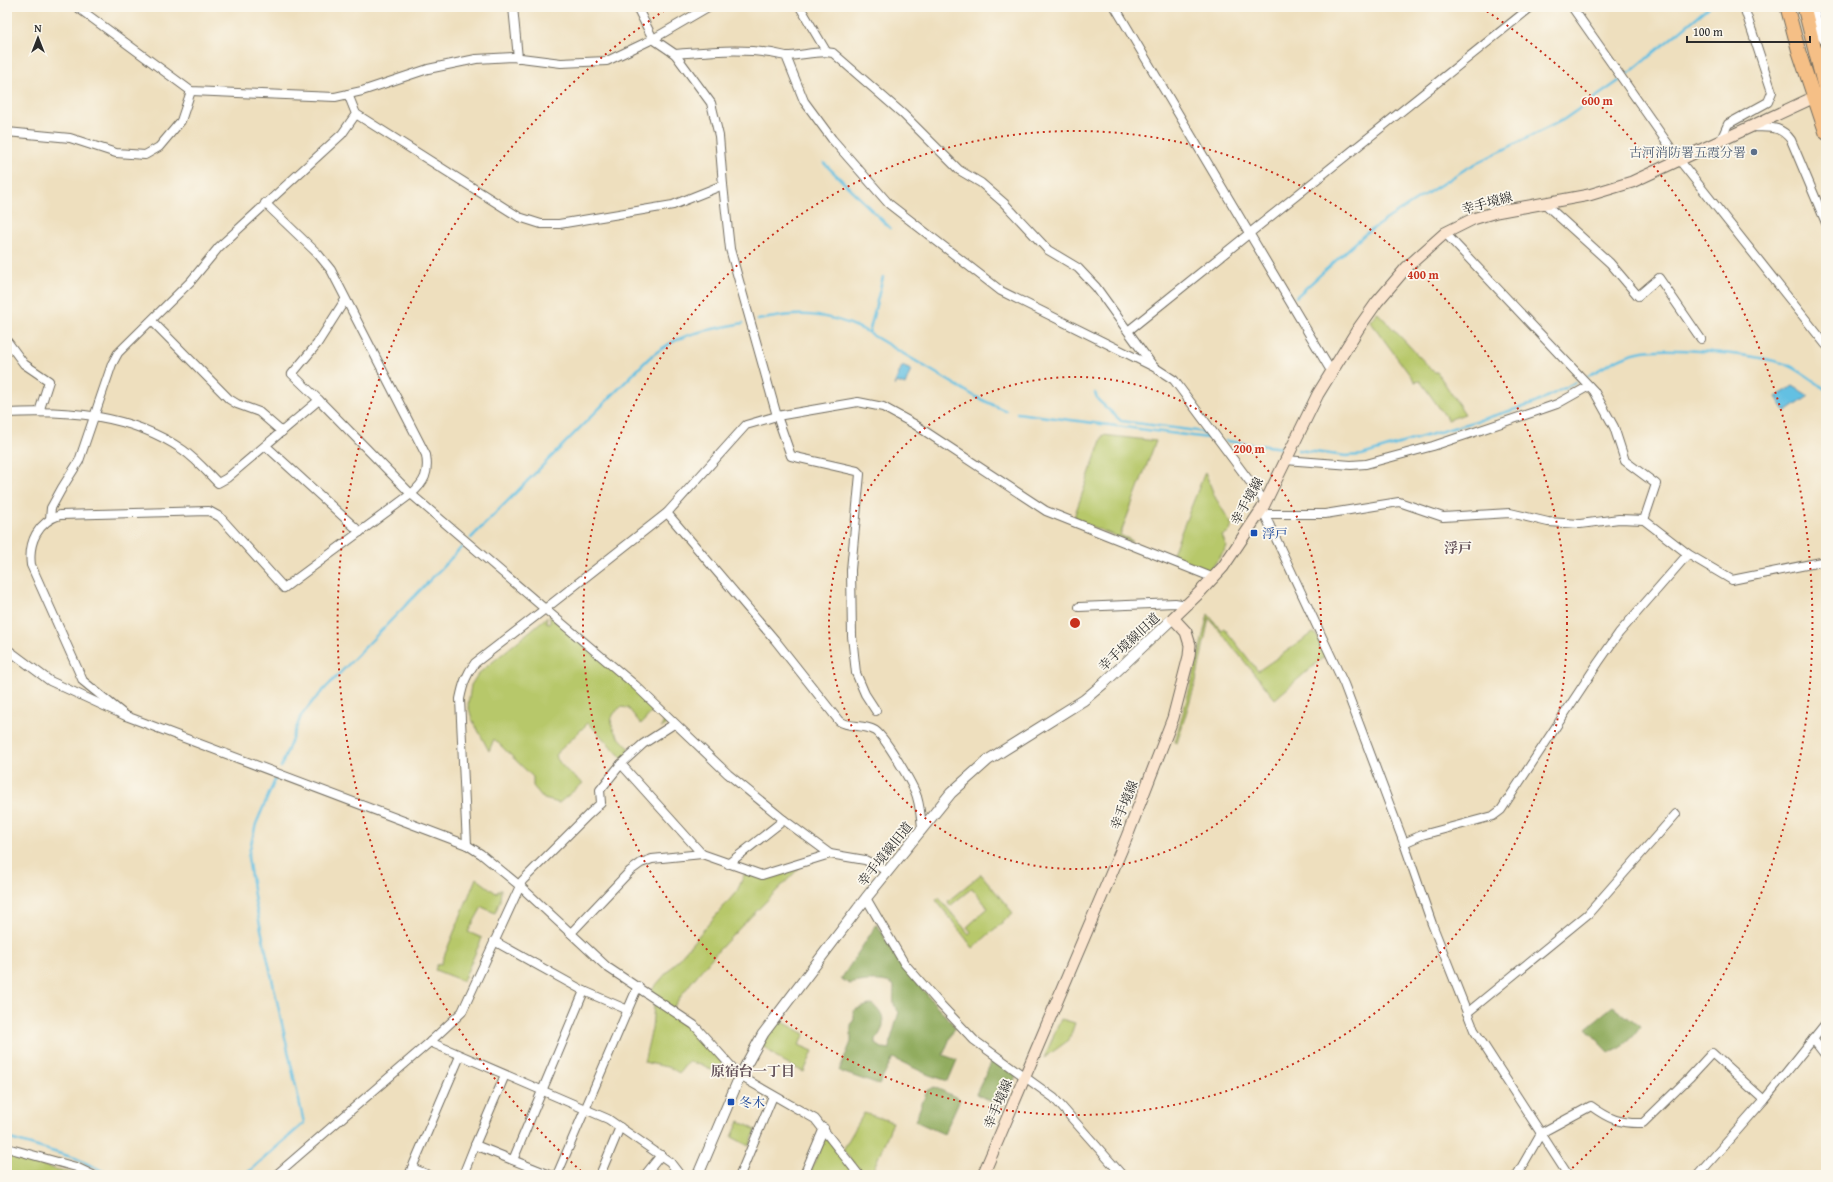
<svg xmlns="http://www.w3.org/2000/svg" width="1833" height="1182" font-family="'Gentium Book Plus','Noto Serif JP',serif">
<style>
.green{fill:#b7c86b;stroke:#717a4b}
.forest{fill:#91ac5f;stroke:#5e6c45}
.water{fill:#64c0e2;stroke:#487686}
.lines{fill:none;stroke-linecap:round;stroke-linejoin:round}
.stream{stroke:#64c0e2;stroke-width:2.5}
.minor-casing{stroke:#6f6a5e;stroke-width:10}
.tertiary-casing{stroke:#6f6a5e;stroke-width:12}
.secondary-casing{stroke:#6f6a5e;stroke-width:13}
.trunk-casing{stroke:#6f6a5e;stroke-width:15}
.minor{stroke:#fff;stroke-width:8}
.tertiary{stroke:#fff;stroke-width:10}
.secondary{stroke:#fbe5cf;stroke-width:11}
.trunk{stroke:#f5bf86;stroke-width:13}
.ring{fill:none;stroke:#c8321e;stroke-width:2;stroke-dasharray:2 4}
.service-dot{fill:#5c6f8a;stroke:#fbf7ec;stroke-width:1.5}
.transit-dot{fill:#1a4fb4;stroke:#fbf7ec;stroke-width:1.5}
.labels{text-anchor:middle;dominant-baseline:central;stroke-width:3.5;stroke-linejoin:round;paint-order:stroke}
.service-label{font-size:13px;fill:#4e5e75;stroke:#fbf7ec;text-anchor:end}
.street-label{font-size:13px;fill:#2b2b2b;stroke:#fbf7ec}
.transit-label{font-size:13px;fill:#164399;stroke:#fbf7ec;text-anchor:start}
.neighbourhood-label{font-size:14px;font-weight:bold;fill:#64525a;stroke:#fbf7ec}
.centre{fill:#c8321e;stroke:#fbf7ec;stroke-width:2}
.ring-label{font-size:12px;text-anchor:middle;font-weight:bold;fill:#c8321e;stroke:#fbf7ec;stroke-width:3.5;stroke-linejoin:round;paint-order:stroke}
</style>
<rect width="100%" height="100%" fill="#fbf7ec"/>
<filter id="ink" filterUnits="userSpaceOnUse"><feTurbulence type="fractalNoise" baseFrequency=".025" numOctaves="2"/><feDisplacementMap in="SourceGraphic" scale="8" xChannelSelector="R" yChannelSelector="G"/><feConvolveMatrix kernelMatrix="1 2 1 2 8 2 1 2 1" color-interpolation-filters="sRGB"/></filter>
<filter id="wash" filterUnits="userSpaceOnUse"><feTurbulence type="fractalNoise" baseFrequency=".012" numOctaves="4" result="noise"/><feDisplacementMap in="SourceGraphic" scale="16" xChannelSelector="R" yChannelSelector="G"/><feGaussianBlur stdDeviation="0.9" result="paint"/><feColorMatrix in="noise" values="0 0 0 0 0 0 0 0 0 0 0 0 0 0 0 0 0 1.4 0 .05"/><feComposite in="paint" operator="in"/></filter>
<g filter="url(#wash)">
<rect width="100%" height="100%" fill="#eedfbe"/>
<!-- green -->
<g class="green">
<polygon points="1377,312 1434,372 1437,372 1465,414 1448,420 1420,381 1415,382 1370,321"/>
<polygon points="1103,435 1156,441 1120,535 1131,540 1131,542 1075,520 1075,514"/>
<polygon points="1205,472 1215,497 1232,525 1230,531 1222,536 1227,547 1208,573 1171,558"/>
<polygon points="1208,614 1221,630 1224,628 1258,671 1313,633 1316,634 1326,655 1275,699 1209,618 1196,681 1177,743 1175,742 1194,673"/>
<path d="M550 616 633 686 664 718 666 725 661 728 664 721 658 714 653 711 641 724 628 708 621 707C600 722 618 736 630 749V752L623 759 588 723 555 755C561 767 572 776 583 783L559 803 544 799 533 786V777L494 739 489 751 472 719 468 705 471 685 478 674 547 617 546 622 550 623Z"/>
<path d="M801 866C760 909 705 958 673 1008L650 992 737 891 745 873C763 881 783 872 801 866Z"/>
<polygon points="981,874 1013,913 973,948 936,900 939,898 969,934 971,932 967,927 988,908 972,888 950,906 948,901"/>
<polygon points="476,878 496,893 501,889 500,901 495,913 482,907 468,932 482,938 463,981 435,970 437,965 441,964"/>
<polygon points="656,1003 692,1027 730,1072 724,1077 701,1064 688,1062 679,1073 671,1068 644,1062 652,1028 654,1005"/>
<polygon points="1061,1019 1075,1023 1069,1040 1044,1058"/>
<polygon points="779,1020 805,1034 799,1045 813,1051 804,1072 783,1062 762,1045"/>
<polygon points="864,1113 893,1122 871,1175 863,1175 843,1150"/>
<polygon points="739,1121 756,1130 749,1146 732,1137"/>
<polygon points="827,1137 854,1175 820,1175 811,1171 824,1138"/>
<polygon points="7,1156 78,1175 7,1175"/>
</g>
<!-- forest -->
<g class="forest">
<path d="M877 924 898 961 956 1028 953 1031 943 1055 957 1060 948 1081 929 1075 893 1058 879 1085 839 1071 851 1042V1025L854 1019V1010L872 1004C885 1015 887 1025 876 1039V1044L882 1048 890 1049 891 1039 899 1012C891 1005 894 996 894 986 888 978 859 981 850 984L841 979Z"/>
<path d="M1613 1006 1640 1027C1633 1039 1622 1048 1609 1052L1586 1028Z"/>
<polygon points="994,1057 1017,1074 1002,1107 976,1094"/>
<polygon points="934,1087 960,1099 944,1134 915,1121 927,1091"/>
</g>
<!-- water -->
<g class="water">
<polygon points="902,366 911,370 905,385 897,382 895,386 894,385"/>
<polygon points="1793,386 1809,396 1786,412 1776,397"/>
</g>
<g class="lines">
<!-- stream -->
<g class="stream">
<polyline points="1628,74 1709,7"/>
<polyline points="824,163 890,228"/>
<polyline points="1296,297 1365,234 1393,215 1467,168 1563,120 1619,81"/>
<path d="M758 320C797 312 825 312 862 329L976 397 1006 411"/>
<polyline points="869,333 883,277"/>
<path d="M1588 376C1604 367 1620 356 1638 352 1667 346 1763 354 1790 366 1803 372 1815 382 1826 390"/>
<polyline points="1095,393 1098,400 1121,421 1204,432 1208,438"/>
<polyline points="1017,413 1208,438"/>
<polyline points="1226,441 1283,448"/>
<polyline points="1298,450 1346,456 1362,455 1533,404 1576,382"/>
<path d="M471 538 649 358C682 331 704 331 743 323"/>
<polyline points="281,767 301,716 313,701 462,547"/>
<polyline points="7,1138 75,1158 111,1175"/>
<polyline points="245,1175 304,1123 255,902 248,857 256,824 275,780"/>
</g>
</g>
</g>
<g filter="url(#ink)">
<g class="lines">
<defs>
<g id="minor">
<polyline points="77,7 191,91 335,97 362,91 428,69 476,59 513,57 561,63 607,61 653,39 708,7"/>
<polyline points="513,7 518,58"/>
<polyline points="637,7 653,39 675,54 711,103 719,136 723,185 730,249 777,416 791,456 857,471 860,474 851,570 852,636 856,673 865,694 876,711"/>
<polyline points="800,7 826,51"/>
<polyline points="1115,7 1331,371"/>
<polyline points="1572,7 1680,161 1826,345"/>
<polyline points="1814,7 1821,36 1826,44"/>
<path d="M675 54C712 51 749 47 786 56L804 101 832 139 889 204 1001 291 1154 367 1174 380 1265 502"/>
<path d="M786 56C801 56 819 50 833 53L903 114 959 170 981 183 1004 203 1048 250 1078 268 1096 287 1153 366"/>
<polyline points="356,114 519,217 541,224 559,224 673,205 723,185"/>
<path d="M1753 127C1770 128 1780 125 1791 140L1826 223"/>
<polyline points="7,132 70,138 116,153 145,155 159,147 181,121 191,91"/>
<polyline points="1720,142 1728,124 1768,102 1772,92 1744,7"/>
<polyline points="1545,204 1610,263 1638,296 1659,278 1701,339"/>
<polyline points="1445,233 1594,391 1614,427 1625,461 1656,484 1644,520"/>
<polyline points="152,321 229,399 237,404 259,412 282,432"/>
<polyline points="1128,331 1531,7"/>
<polyline points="7,341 24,364 49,381 39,412"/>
<polyline points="319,400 292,374 317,344 345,300"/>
<path d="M7 413C68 410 131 414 183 450 196 459 207 472 218 483L227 478 319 400 411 494 545 609 667 513 746 425 777 416 858 402 883 407 914 424 1046 511 1214 578"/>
<polyline points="266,446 360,532"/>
<polyline points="1285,460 1351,465 1366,464 1433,446 1534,412 1557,404 1589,386"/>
<polyline points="1262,509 1344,684 1404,843 1432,924 1474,1030 1568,1175"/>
<path d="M667 513 775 640 839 721C849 728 863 724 874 730 883 733 914 786 917 797 920 807 921 817 922 827"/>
<polyline points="1265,514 1325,514 1399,502 1443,517 1510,513 1548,522 1580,524 1619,519 1644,520 1688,554 1732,580 1826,561"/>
<polyline points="50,519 51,508 62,488 79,461 112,364 118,353 191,281 219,247 342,134 356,114 348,94"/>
<polyline points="1079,607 1175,603 1187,605"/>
<polyline points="7,649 50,681 126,716 467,845 481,854 520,886 522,881 588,815 601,803 600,790 621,764"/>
<path d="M126 716 83 681 31 565C28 542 38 522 60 515L209 511 220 517 284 588 411 494C425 482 429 473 426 455L331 270 318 254 265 203"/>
<polyline points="674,724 643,744 621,764 702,854"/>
<polyline points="1404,843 1422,835 1493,816 1501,810 1598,663 1619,633 1688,554"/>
<path d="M467 845 460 699C463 684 466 675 475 663L545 609 635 685 728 774 784 820 830 854 865 860 887 871"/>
<polyline points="728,864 784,820"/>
<polyline points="866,898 904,963 939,1003 974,1040 1054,1098 1122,1175"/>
<polyline points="571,933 630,871 641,863 652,859 702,854 762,875 830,854"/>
<polyline points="494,941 584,991 628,1010"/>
<polyline points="1467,1013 1588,914 1676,814"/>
<polyline points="1813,1039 1826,1056"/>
<polyline points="430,1042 608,1119 670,1162 680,1175"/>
<polyline points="475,1145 505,1075"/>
<polyline points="7,1148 76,1167 93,1175"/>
<polyline points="513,1160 584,991"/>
<polyline points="412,1168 429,1175"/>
<polyline points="276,1175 430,1042 462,1012 520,886 607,967 694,1025 740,1076 815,1119 859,1175"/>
<polyline points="409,1175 460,1056"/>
<polyline points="463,1175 475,1145 550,1175"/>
<polyline points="557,1175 638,986"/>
<polyline points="600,1175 620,1127"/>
<polyline points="645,1175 661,1155"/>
<polyline points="740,1175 773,1096"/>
<polyline points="804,1175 824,1128"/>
<path d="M1517 1175 1541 1133 1591 1106C1609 1119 1620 1124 1643 1123L1689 1078 1712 1053 1764 1100"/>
<polyline points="1698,1175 1764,1100 1826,1023"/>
</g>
<polyline id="tertiary" points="698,1175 740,1076 763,1034 866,898 951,793 988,760 1084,700 1103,684 1173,618"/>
<polyline id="secondary" points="983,1175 1126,839 1173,718 1189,656 1190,645 1186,632 1173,618 1199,593 1223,567 1262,509 1318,394 1358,329 1377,302 1407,267 1445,233 1473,219 1496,212 1589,195 1632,182 1821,94"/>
<g id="trunk">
<polyline points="1787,7 1799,52 1826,133"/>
<polyline points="1804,7 1826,94"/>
</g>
</defs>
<!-- minor casing -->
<use href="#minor" class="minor-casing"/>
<!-- tertiary casing -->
<use href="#tertiary" class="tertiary-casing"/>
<!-- secondary casing -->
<use href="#secondary" class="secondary-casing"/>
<!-- trunk casing -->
<use href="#trunk" class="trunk-casing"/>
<!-- minor -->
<use href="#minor" class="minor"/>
<!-- tertiary -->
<use href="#tertiary" class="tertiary"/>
<!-- secondary -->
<use href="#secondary" class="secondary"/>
<!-- trunk -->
<use href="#trunk" class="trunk"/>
</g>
</g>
<!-- distance rings -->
<g class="ring">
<circle cx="1075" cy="623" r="246"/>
<circle cx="1075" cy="623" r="492"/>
<path d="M581 1171A738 738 0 0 1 668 8M1482 8A738 738 0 0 1 1569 1171"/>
</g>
<!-- markers -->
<circle class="service-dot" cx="1754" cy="152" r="4"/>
<g class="transit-dot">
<rect x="1250" y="529" width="8" height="8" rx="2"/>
<rect x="727" y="1098" width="8" height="8" rx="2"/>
</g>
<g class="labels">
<!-- service labels -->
<g class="service-label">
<text x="1746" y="152">古河消防署五霞分署</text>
</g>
<!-- street labels -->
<g class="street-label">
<text transform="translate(1487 203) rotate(-15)">幸手境線</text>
<text transform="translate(1247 501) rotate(-61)">幸手境線</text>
<text transform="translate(1129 642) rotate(-43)">幸手境線旧道</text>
<text transform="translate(1124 805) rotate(-68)">幸手境線</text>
<text transform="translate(885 854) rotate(-51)">幸手境線旧道</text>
<text transform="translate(998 1104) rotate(-67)">幸手境線</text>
</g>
<!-- transit labels -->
<g class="transit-label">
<text x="1262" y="533">浮戸</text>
<text x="739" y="1102">冬木</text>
</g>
<!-- neighbourhood labels -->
<g class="neighbourhood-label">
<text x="1458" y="548">浮戸</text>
<text x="753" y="1071">原宿台一丁目</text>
</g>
</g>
<circle cx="1075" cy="623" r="6" class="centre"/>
<g class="ring-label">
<text x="1597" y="105">600 m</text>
<text x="1423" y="279">400 m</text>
<text x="1249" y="453">200 m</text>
</g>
<!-- margin -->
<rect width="1833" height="1182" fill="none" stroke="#fbf7ec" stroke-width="24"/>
<!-- north arrow -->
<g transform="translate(38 38)" stroke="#fbf7ec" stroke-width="3" paint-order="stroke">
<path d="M0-3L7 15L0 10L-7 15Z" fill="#2b2b2b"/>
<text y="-6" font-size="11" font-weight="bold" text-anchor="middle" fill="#2b2b2b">N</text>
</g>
<!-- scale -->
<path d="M1687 36v6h123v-6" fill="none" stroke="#2b2b2b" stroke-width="2"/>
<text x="1693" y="36" font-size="12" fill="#2b2b2b" stroke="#fbf7ec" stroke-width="3" paint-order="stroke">100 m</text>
</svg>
